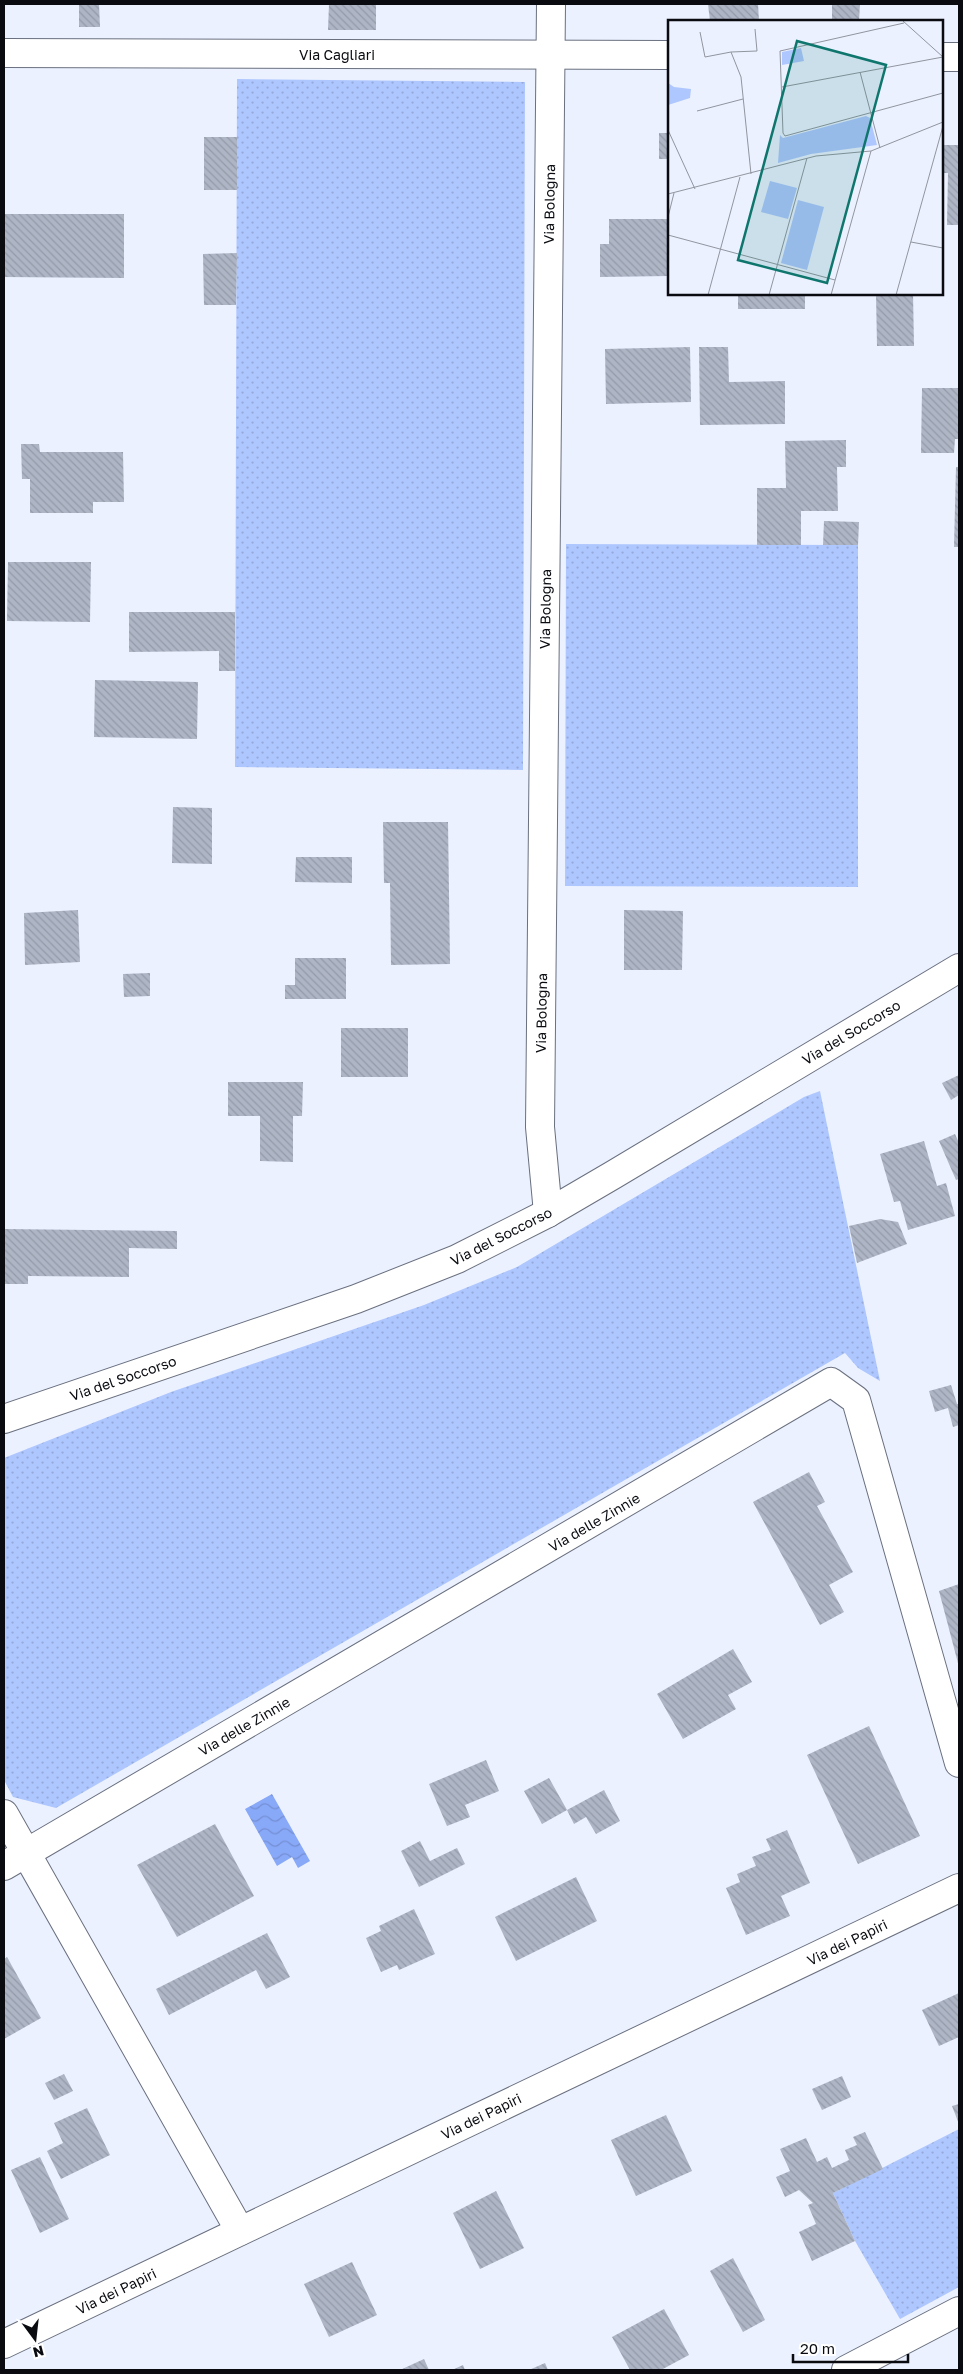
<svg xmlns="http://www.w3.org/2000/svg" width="963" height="2374" font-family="'Golos Text',sans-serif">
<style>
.grass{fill:url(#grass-dots)}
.water{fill:url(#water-waves)}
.building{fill:url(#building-back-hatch)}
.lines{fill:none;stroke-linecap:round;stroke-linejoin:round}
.minor-casing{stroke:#6a707f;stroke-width:30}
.minor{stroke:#fff;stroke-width:28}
.labels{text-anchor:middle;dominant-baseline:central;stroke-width:4;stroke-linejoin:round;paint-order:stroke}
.street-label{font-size:14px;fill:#090b10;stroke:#fff}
.inset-road{fill:none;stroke:#91959f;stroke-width:1}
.view{fill:#0f766e;fill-opacity:0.15;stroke:#0f766e;stroke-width:2.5}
.inset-edge{fill:none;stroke:#090b10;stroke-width:2.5}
</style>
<defs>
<pattern id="grass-dots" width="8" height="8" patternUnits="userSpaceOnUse" patternTransform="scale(1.25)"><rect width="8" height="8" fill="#afc7ff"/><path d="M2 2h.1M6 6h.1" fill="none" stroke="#95aada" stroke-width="1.8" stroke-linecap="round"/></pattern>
<pattern id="water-waves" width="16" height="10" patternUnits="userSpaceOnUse" patternTransform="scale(1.25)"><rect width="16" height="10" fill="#88a8f8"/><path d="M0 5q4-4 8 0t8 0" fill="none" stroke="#748fd4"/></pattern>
<pattern id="building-back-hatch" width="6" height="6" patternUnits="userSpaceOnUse" patternTransform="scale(1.25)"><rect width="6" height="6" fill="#aeb5c5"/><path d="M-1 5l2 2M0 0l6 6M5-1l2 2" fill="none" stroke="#949aa8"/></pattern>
</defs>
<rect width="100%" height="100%" fill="#ebf1ff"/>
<!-- grass -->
<g class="grass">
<polygon points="237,79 525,82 523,770 235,767"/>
<polygon points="566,544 858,545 858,887 565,886"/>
<polygon points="820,1091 880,1381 858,1368 845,1353 56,1808 13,1797 4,1780 4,1458 171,1392 424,1305 517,1267 804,1097"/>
<polygon points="959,2129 959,2287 900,2319 855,2241 833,2193"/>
</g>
<!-- water -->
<polygon class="water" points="272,1794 310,1861 298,1868 292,1857 277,1866 245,1809"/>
<!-- building -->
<g class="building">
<polygon points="79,4 99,4 100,27 79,27"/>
<polygon points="329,4 376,4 376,30 328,30"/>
<polygon points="708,4 758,4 759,21 710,21"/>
<polygon points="832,4 860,4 859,21 832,21"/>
<polygon points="668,122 669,159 659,159 659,133 667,133"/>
<rect x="204" y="137" width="33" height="53"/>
<polygon points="942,145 959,145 959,225 947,225 948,173 942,173"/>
<polygon points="4,214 124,214 124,278 4,277"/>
<polygon points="609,219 669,219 669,276 600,277 600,244 609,244"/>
<polygon points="237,253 236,305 204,305 203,254"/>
<rect x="738" y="294" width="67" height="15"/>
<polygon points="876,294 913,294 914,346 877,346"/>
<polygon points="690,347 691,402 606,404 605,349"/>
<polygon points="699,347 728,347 729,382 785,381 785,424 700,425"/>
<polygon points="922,388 959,388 959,439 955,439 954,453 921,453"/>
<polygon points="846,440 846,467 837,467 838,511 801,511 801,545 757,545 757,488 786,488 785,441"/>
<polygon points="21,444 39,444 40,452 123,452 124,502 93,502 93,513 30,513 30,479 22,479"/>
<polygon points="956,467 959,467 959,547 954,547"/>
<polygon points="824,521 859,522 858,545 823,545"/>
<polygon points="8,562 91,562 90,622 7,621"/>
<polygon points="129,612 235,612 235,671 219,671 219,651 129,652"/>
<polygon points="95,680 198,682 197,739 94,737"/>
<polygon points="173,807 212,808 212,864 172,863"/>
<polygon points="383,822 448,822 450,964 391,965 390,883 384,883"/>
<polygon points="296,857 352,857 352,883 295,882"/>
<polygon points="78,910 80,962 25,965 24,913"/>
<polygon points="624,910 683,911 682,970 624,970"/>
<polygon points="295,958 346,958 346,999 285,999 285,985 295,985"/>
<polygon points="150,973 150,996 124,997 123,974"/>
<rect x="341" y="1028" width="67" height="49"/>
<polygon points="959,1075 959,1095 951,1100 942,1083"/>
<polygon points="228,1082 303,1082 302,1116 293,1116 293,1162 260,1161 260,1116 228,1116"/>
<polygon points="955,1134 959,1143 959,1179 956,1180 939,1141"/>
<polygon points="924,1141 937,1186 946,1183 955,1216 908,1230 900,1201 894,1202 880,1154"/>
<polygon points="880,1219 898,1222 907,1244 857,1263 849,1226"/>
<polygon points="4,1229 177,1231 177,1249 129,1248 129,1277 28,1276 28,1284 4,1284"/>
<polygon points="951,1385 957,1404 959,1404 959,1425 953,1427 948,1408 935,1412 929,1391"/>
<polygon points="809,1472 825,1502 817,1506 853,1572 829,1585 844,1612 820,1625 753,1502"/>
<polygon points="959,1584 959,1667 939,1591"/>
<polygon points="733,1649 752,1682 728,1695 736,1709 683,1739 657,1694"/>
<polygon points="869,1726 920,1836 858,1864 807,1755"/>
<polygon points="486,1760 499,1791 465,1805 470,1817 447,1826 429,1784"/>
<polygon points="549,1778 567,1810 542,1824 524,1791"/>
<polygon points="604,1790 620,1821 596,1834 586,1817 574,1824 567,1810"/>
<polygon points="215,1824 254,1896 177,1937 137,1865"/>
<polygon points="787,1830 810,1883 781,1896 790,1916 746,1935 726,1888 740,1882 737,1874 756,1866 752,1857 771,1850 766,1839"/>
<polygon points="420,1841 430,1861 457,1848 465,1864 419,1887 401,1851"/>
<polygon points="576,1877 597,1921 516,1961 495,1917"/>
<polygon points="414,1909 435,1954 399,1970 397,1965 381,1972 366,1938 381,1931 379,1926"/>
<polygon points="267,1933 290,1977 266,1989 256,1970 169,2015 156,1989"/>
<polygon points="7,1957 41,2018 4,2039 4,1959"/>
<polygon points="959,1993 959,2037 939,2046 922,2010"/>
<polygon points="64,2074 73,2091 54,2100 45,2083"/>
<polygon points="842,2076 851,2097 822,2110 812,2089"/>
<polygon points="959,2104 959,2124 952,2106"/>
<polygon points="87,2108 110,2155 61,2179 47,2151 63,2143 54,2123"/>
<polygon points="666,2115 692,2171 636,2196 611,2140"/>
<polygon points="865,2132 883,2169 833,2193 855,2241 812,2261 799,2232 816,2224 808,2205 813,2203 799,2190 785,2197 776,2177 790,2171 780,2149 806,2138 817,2162 827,2157 832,2168 849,2160 845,2150 857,2145 853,2137"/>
<polygon points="40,2157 69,2219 40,2233 11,2170"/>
<polygon points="496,2191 524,2248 480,2269 453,2213"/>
<polygon points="733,2258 765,2320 743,2332 710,2271"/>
<polygon points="352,2262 377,2315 329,2337 304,2284"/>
<polygon points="664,2309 689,2355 661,2370 630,2370 612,2337"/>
<polygon points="424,2359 429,2370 400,2370"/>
<polygon points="545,2363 548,2370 529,2370"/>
<polygon points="463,2365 465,2370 452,2370"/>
</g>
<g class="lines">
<defs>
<g id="minor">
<polyline points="4,53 669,55"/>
<polyline points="942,57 959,57"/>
<polyline points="548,1213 540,1127 551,4"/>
<polyline points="4,1419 356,1299 457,1259 548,1213 613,1175 959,968"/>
<polyline points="4,1814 240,2231"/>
<polyline points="4,1866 831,1382 856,1400 959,1763"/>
<polyline points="4,2344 959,1888"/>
<polyline points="846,2370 959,2311"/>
</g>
</defs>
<!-- minor casing -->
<use href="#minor" class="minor-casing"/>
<!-- minor -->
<use href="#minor" class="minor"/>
</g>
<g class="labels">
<!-- street labels -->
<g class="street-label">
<text x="337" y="54">Via Cagliari</text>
<text transform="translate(549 204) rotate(-89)">Via Bologna</text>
<text transform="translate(545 609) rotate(-89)">Via Bologna</text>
<text transform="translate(541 1013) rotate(-89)">Via Bologna</text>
<text transform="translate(851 1032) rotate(-31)">Via del Soccorso</text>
<text transform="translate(501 1236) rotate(-27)">Via del Soccorso</text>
<text transform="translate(123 1378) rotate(-19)">Via del Soccorso</text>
<text transform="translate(594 1522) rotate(-30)">Via delle Zinnie</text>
<text transform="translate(244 1726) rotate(-30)">Via delle Zinnie</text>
<text transform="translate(847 1942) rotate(-26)">Via dei Papiri</text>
<text transform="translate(481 2116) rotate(-26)">Via dei Papiri</text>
<text transform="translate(116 2291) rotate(-26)">Via dei Papiri</text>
</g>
</g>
<!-- overview -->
<g transform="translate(668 20)">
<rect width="275" height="275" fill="#ebf1ff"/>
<path d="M133 28 136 41 114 45V32ZM0 63 6 67 23 69 22 78 0 85ZM198 96 202 98 209 125 143 134 110 143 112 115 115 118ZM102 161 129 168 120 199 93 192ZM130 180 156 187 139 250 113 243Z" fill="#afc7ff"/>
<path class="inset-road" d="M235 1 275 37M236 3 112 31 115 113 117 116 275 73M32 12 37 37 63 32M192 52 212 128M114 67 275 37M29 91 75 79M0 110 27 169M83 154 73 57 63 32 89 31 87 9M0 174 148 136 203 131 275 102M0 197 6 173M0 215 167 260M243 222 275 228M40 275 72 157M101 275 139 138M163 275 203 131M228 275 275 106"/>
<path class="view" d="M129 21 218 45 159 263 70 240Z"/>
<rect width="275" height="275" class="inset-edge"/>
</g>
<!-- border -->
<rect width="963" height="2374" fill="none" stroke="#090b10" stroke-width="10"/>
<!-- north arrow -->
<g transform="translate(35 2339) rotate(165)" stroke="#ffffff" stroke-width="4" paint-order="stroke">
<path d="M0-4L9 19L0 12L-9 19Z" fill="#090b10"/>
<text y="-8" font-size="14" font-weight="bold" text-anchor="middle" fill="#090b10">N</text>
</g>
<!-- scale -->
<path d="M793 2354v8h115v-8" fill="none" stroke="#090b10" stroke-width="2.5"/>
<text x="800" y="2354" font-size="15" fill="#090b10" stroke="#ffffff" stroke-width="4" paint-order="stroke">20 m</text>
</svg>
